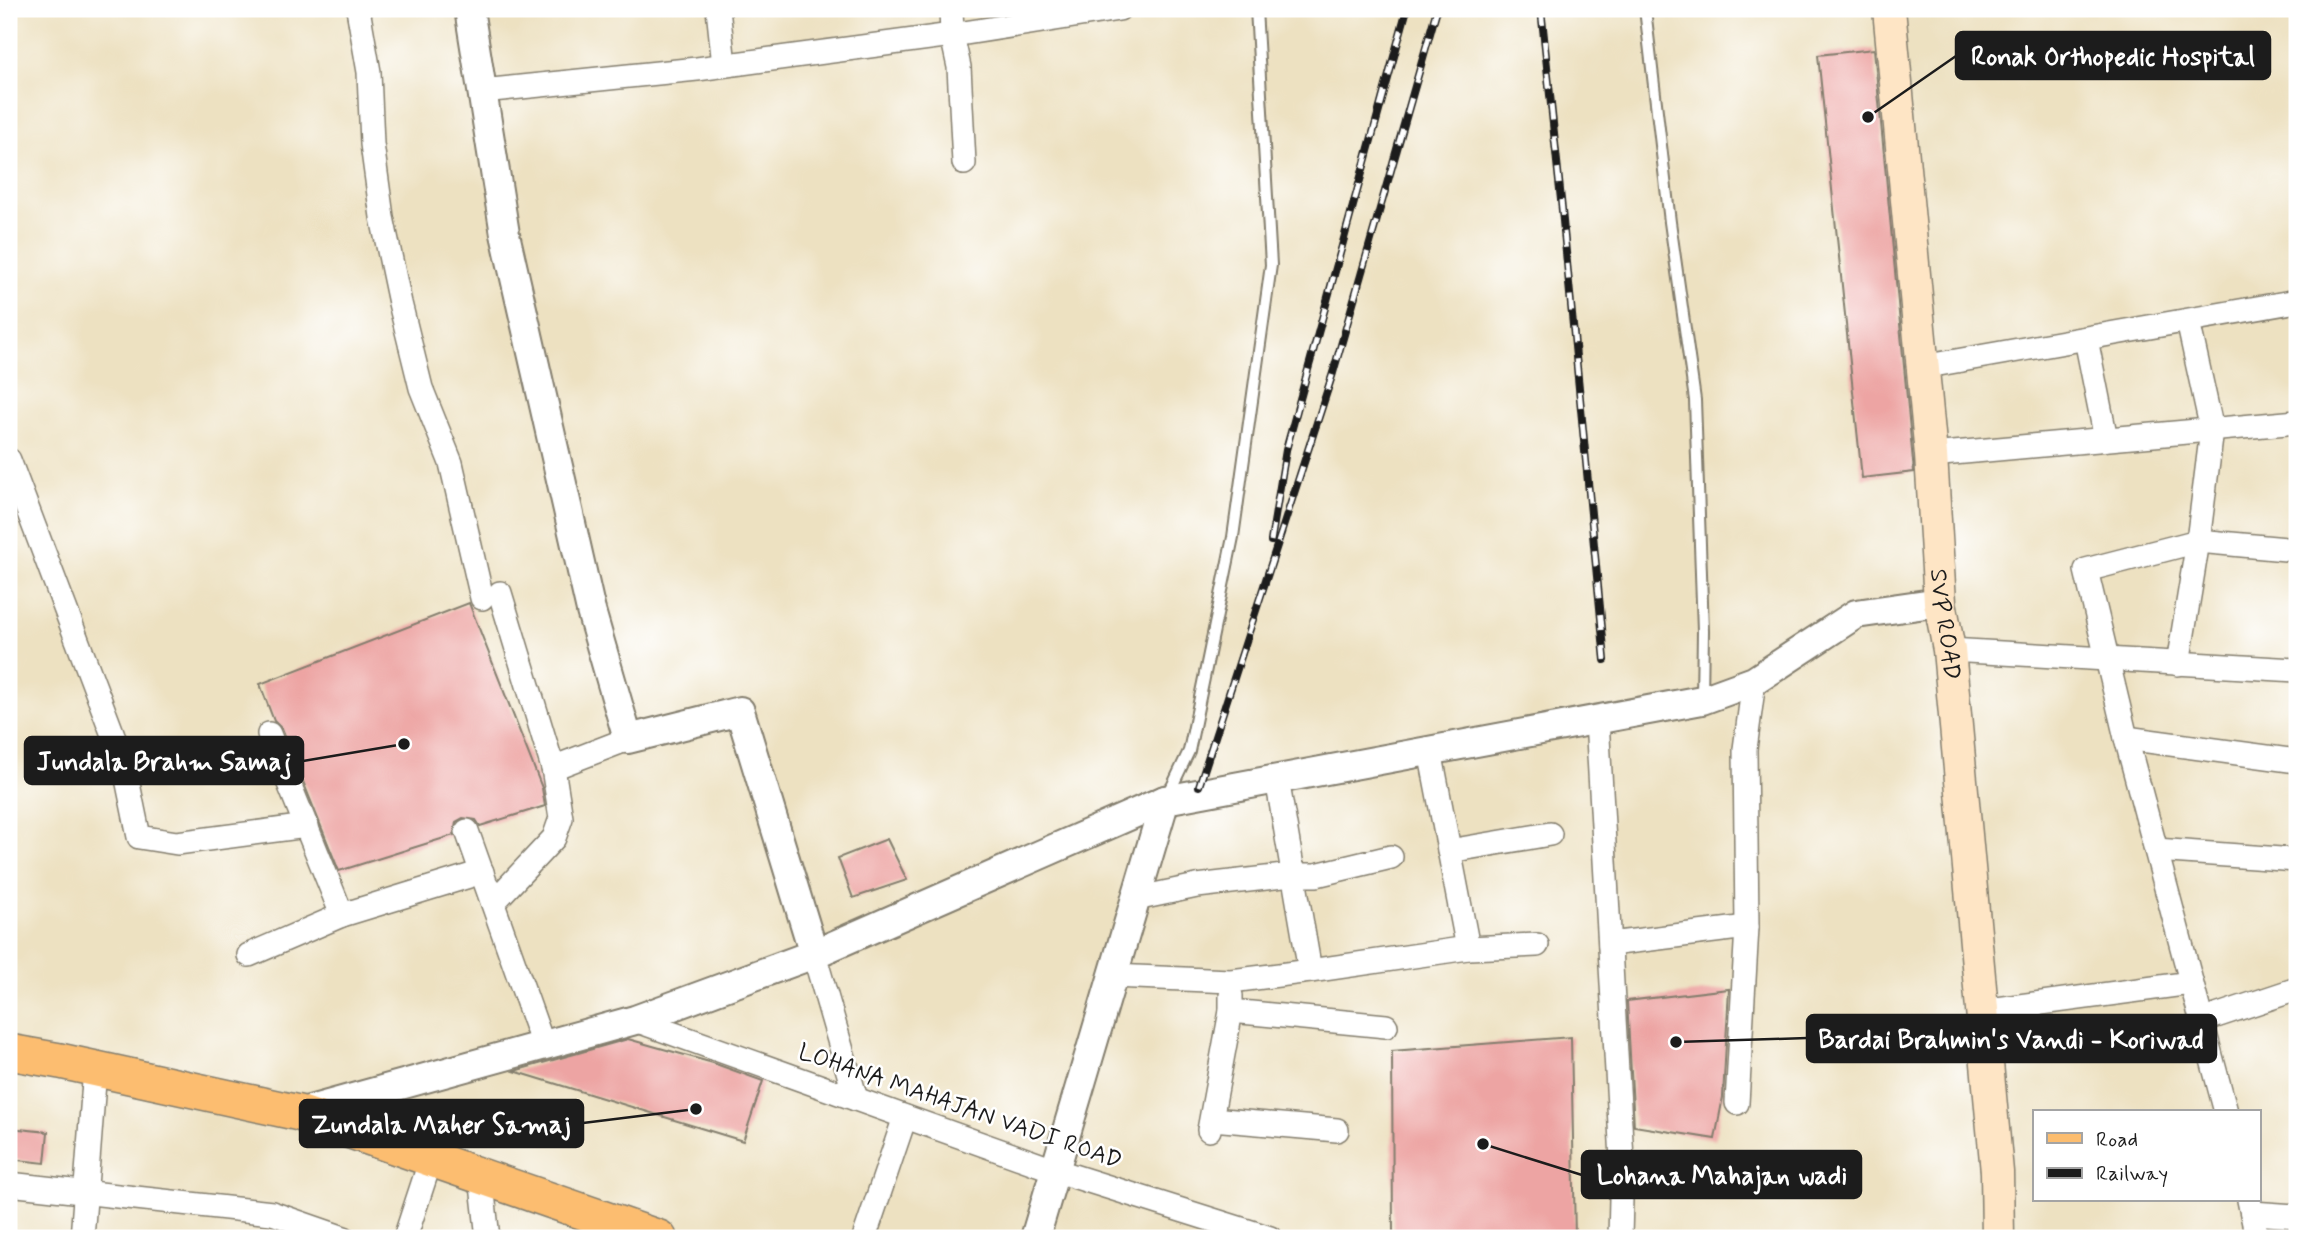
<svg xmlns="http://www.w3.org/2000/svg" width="2306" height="1247" font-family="Mynerve,sans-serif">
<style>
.building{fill:#eda4a3}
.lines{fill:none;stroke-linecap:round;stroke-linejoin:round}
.service-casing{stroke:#847e6e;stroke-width:14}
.minor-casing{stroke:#847e6e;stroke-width:26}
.tertiary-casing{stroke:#847e6e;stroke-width:32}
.secondary-casing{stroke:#847e6e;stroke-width:35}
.primary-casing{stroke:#847e6e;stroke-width:38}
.service{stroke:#fff;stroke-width:10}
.minor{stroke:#fff;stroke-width:23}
.tertiary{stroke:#fff;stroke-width:28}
.secondary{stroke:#fee5c5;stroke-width:32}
.primary{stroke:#fcbd6f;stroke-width:35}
.rail-casing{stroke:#1c1c1c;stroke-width:8}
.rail{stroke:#fff;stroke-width:5;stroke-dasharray:16;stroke-linecap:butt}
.labels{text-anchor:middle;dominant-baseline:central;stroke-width:5;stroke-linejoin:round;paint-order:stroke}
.street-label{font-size:24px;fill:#1c1c1c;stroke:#fff}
.leader{fill:none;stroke:#1c1c1c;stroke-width:2.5}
.callout-dot{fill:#1c1c1c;stroke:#fff;stroke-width:2.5}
.callout{fill:#1c1c1c;stroke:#1c1c1c;stroke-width:2.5}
.callout-label{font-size:26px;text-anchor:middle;font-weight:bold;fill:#fff}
</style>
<rect width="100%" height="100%" fill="#fff"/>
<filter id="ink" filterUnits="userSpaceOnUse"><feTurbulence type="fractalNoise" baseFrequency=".0143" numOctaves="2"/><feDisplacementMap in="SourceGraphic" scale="14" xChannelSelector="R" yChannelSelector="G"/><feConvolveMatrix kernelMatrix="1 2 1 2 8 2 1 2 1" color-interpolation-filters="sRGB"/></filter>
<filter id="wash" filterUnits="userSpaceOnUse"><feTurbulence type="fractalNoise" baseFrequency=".00686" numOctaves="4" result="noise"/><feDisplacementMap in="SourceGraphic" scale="28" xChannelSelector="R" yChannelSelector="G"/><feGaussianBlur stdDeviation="1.57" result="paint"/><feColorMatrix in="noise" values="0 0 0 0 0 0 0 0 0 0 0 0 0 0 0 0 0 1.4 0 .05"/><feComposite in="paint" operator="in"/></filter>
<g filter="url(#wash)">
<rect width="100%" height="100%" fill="#ede1c1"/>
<g id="blocks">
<!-- building -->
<g class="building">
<polygon points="1874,49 1914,472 1862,478 1818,55"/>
<polygon points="469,603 542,788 545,806 480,826 476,820 463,818 456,822 454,835 339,871 282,729 274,721 260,684"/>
<polygon points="887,839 907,880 853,898 838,858"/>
<polygon points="1729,989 1723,1097 1715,1139 1634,1126 1627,1001"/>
<polygon points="1571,1037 1575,1238 1425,1238 1393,1236 1392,1051"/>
<polygon points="628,1039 713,1063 763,1081 743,1141 514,1071"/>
<polygon points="9,1128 48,1132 45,1163 9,1159"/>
</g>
</g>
</g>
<g filter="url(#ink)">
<use href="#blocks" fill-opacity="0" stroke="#847e6e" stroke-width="2"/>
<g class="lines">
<defs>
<g id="service">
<polyline points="1645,9 1670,222 1695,400 1703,631 1702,699"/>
<polyline points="1168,795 1189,751 1233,537 1271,265 1256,9"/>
</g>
<g id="minor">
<polyline points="358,9 369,72 372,144 382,217 400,303 421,388 451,463 482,598"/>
<polyline points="718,9 724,65"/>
<polyline points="951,9 952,35 959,67 964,163"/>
<polyline points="482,91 697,69 952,35 1119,9"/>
<polyline points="2086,339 2106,439"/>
<polyline points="1922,367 2297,301"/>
<polyline points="1931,455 2297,422"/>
<polyline points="9,460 124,764 139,837 177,843 307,826"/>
<polyline points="1949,650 2297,670"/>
<polyline points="2178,664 2198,541 2212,430 2188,321"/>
<polyline points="1597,720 1622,1159 1620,1238"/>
<polyline points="269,734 342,915"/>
<polyline points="2126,738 2297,761"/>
<polyline points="1430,751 1468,948"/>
<polyline points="553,768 628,739"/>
<polyline points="1277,779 1310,971"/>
<polyline points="467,831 543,1045"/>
<polyline points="2156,850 2297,860"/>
<polyline points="1449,851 1550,834"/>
<polyline points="1135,899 1197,886 1292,875 1316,875 1391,857"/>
<polyline points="493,903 554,838 561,818 553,768 500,593"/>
<polyline points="1610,944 1747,927"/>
<polyline points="814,954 856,1099"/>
<polyline points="249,955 342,915 482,872"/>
<polyline points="1112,976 1231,981 1310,971 1468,948 1537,945"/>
<polyline points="1231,1011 1386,1026"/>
<polyline points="1982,1011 2191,983"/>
<polyline points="635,1020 1054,1170 1270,1238"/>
<polyline points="2201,1021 2297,989"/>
<polyline points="1737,1103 1747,927 1745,749 1754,681"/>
<polyline points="2226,1112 2126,738 2086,570 2198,541 2297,550"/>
<polyline points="1212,1119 1337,1130"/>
<polyline points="1209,1130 1231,1011 1231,996"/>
<polyline points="481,1176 488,1238"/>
<polyline points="9,1184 272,1213 344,1238"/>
<polyline points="2249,1200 2257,1238"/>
<polyline points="2252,1213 2297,1216"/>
<polyline points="82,1238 95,1069"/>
<polyline points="405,1238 431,1159"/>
<polyline points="864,1238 905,1117"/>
</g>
<g id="tertiary">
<polyline points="469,9 505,234 591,611 628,739 740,711 814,954"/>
<polyline points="299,1113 635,1020 814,954 1165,800 1702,700 1754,681 1856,614 1940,602"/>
<polyline points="1035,1238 1165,800"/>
</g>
<g id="secondary">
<path id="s1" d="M1889 9 1931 455 1940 602 1949 650 1997 1172 1998 1238"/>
</g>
<polyline id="primary" points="9,1052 60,1061 299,1113 659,1238"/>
</defs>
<!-- service casing -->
<use href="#service" class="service-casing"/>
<!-- minor casing -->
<use href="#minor" class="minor-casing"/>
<!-- tertiary casing -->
<use href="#tertiary" class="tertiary-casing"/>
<!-- secondary casing -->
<use href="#secondary" class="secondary-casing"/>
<!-- primary casing -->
<use href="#primary" class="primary-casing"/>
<!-- service -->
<use href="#service" class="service"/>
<!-- minor -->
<use href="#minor" class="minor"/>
<!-- tertiary -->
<use href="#tertiary" class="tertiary"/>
<!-- secondary -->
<use href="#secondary" class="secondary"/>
<!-- primary -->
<use href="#primary" class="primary"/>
<defs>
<g id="rail">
<polyline points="1541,9 1561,200 1605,660"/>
<polyline points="1271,541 1286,450 1407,9"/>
<polyline points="1199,786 1333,373 1437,9"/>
</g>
</defs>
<!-- rail casing -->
<use href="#rail" class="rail-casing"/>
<!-- rail -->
<use href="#rail" class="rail"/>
</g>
</g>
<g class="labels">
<!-- street labels -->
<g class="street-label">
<text stroke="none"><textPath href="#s1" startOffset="618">SVP ROAD</textPath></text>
<text transform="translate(960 1107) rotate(19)">LOHANA MAHAJAN VADI ROAD</text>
</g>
</g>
<!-- callouts -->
<path class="leader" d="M1868 117L1956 56M404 744L303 761M1676 1042L1807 1038M696 1109L583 1123M1483 1144L1582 1175"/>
<g class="callout-dot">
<circle cx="1868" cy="117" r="7"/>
<circle cx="404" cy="744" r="7"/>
<circle cx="1676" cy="1042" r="7"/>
<circle cx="696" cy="1109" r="7"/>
<circle cx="1483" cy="1144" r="7"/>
</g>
<g class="callout">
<rect x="1956" y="32" width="314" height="47" rx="7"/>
<rect x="25" y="737" width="278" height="47" rx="7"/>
<rect x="1807" y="1015" width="409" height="47" rx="7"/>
<rect x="300" y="1100" width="283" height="47" rx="7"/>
<rect x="1582" y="1151" width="279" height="47" rx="7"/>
</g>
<g class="callout-label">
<text x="2113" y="65">Ronak Orthopedic Hospital</text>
<text x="164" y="770">Jundala Brahm Samaj</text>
<text x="2011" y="1048">Bardai Brahmin's Vandi - Koriwad</text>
<text x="441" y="1133">Zundala Maher Samaj</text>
<text x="1722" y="1184">Lohana Mahajan wadi</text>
</g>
<!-- margin -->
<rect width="2306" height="1247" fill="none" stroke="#fff" stroke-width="35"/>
<!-- legend -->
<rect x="2033" y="1110" width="228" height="91" fill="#ffffff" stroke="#a4a4a4" stroke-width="2"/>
<rect x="2047" y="1133" width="35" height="10" fill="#fcbd6f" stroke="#a4a4a4" stroke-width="2"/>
<text x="2096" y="1146" font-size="21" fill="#1c1c1c">Road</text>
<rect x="2047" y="1168" width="35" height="10" fill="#1c1c1c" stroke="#a4a4a4" stroke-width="2"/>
<text x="2096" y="1180" font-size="21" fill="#1c1c1c">Railway</text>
</svg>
